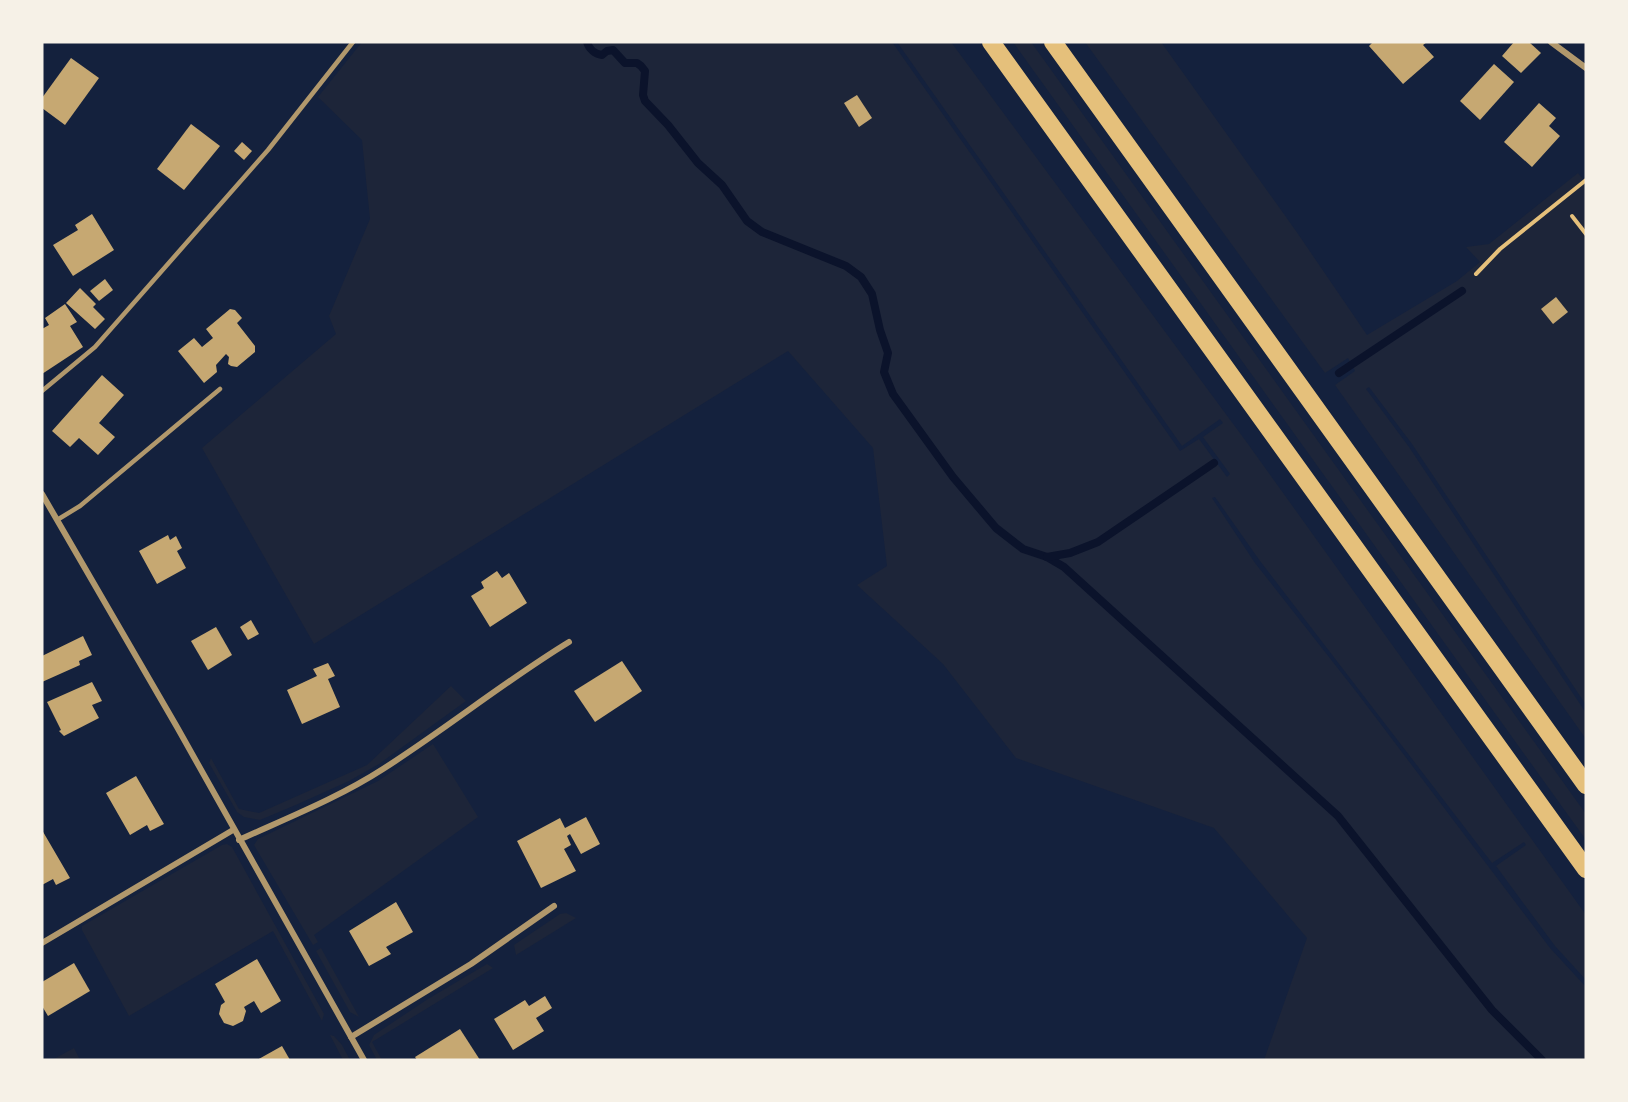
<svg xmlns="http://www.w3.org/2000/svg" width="1628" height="1102" font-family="'Nunito Sans',sans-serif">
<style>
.green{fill:#1d2539}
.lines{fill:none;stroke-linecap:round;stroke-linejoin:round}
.stream{stroke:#0b132b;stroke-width:8}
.building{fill:#c6a872}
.path{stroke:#e5c07b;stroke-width:4}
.service{stroke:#b1986c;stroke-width:4.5}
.minor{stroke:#b1986c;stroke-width:6}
.motorway{stroke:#e5c07b;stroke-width:18}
</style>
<rect width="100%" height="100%" fill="#14213d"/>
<!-- green -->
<g class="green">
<polygon points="362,42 892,42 1180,451 1199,439 1227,477 1230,474 1203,437 1223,423 1220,419 1182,446 897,42 951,42 1248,444 1586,915 1586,980 1555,946 1496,866 1526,845 1524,842 1492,863 1260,561 1215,497 1212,498 1255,563 1358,694 1550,948 1586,987 1586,1060 1264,1060 1307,938 1214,828 1016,758 943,664 857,585 887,566 873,448 788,351 314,644 202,448 336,334 329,316 370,219 362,140 318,97"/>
<polygon points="1013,42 1031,42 1586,814 1586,840"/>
<polygon points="1085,42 1161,42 1296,231 1367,335 1457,281 1480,262 1466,247 1489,244 1578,173 1586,183 1586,705 1412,444 1369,387 1366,389 1409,447 1586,713 1586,739 1335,385 1355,371 1348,358 1325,373"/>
<polygon points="451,686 466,701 379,764 349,781 298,804 260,820 244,817 237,812 209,763 211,758 239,809 259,813 367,765"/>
<polygon points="433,744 478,817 314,935 318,942 313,945 254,845 258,839 378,781"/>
<polygon points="227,844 232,847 324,1014 322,1021 273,931 129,1016 82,930 82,926 222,845"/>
<polygon points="566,913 576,918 516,955 514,945 560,914"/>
<polygon points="321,948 359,1017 350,1012 316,951"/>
<polygon points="487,964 493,968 372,1042 382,1060 377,1060 369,1045 374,1035 428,999"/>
<polygon points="330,1035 334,1036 342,1045 350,1060 343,1060"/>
<polygon points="74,1048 80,1060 52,1060"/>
</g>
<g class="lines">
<!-- stream -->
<g class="stream">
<path d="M587 42C589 49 595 54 602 55L607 51 613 50 625 63H637L641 66 645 71 643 95 645 101 668 125 698 163 722 185 747 221 762 232 846 266 861 277 872 294 880 330 888 353 884 372 893 394 953 477 996 528 1023 549 1047 557 1064 567 1338 816 1492 1010 1542 1060"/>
<polyline points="1339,373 1462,291"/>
<polyline points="1047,557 1070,553 1098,542 1214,463"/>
</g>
</g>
<!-- building -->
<g class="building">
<polygon points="1373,42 1427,42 1423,45 1434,57 1403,84 1369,46"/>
<polygon points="1514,42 1529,42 1541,53 1521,73 1502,56"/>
<polygon points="71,58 99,78 65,125 42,108 42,98"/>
<polygon points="1494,64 1514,82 1480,120 1460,101"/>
<polygon points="857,95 872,118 859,127 844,103"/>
<polygon points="1539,103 1556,118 1549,126 1560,136 1532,167 1504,142"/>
<polygon points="191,124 220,146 184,190 157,169"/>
<polygon points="242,142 252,151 244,160 234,151"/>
<polygon points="92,214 114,250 73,276 53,245 78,230 75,225"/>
<polygon points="105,279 113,290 99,301 90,291"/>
<polygon points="80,288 96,304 93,307 105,319 95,329 66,303"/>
<polygon points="1556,297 1568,312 1553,324 1541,309"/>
<polygon points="65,304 77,322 70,326 83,347 42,374 42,329 49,325 45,318"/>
<polygon points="230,309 235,310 242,318 237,323 255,346 255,352 237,367 231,366 228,364 229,357 226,354 216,365 217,372 204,383 178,351 194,338 202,347 213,338 206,329"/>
<polygon points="102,375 124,395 99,423 115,437 98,455 79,438 70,447 52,431"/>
<polygon points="168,535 170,540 176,536 182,548 177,551 186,568 157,584 139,551"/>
<polygon points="497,571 502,578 509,573 527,603 490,627 471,596 484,588 481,582"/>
<polygon points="251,620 259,634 248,640 240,627"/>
<polygon points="216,627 232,655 208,670 191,641"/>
<polygon points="83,636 92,655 79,661 80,665 42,682 42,656"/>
<polygon points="622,661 642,691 595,722 574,691"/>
<polygon points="328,663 335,676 328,679 340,707 302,724 287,690 317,676 313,669"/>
<polygon points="92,682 102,701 92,705 99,718 64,736 59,731 61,730 47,702"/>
<polygon points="136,776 164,824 150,831 147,825 130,835 106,793"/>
<polygon points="586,817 600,844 581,854 570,834 567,836 571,845 564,849 576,871 541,888 517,841 560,818 565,828"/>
<polygon points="42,830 70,878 56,885 53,879 42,885"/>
<polygon points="396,902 413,932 386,947 391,954 369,966 349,931"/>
<polygon points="257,959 281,1001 261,1013 254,1001 244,1007 246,1011 243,1021 233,1026 224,1023 219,1014 221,1005 225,1002 215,984"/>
<polygon points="74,963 90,991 48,1016 42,1006 42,982"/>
<polygon points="545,996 552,1008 536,1018 544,1031 513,1050 494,1019 525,1000 529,1006"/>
<polygon points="460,1029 480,1060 417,1060 415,1057"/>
<polygon points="282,1046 290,1060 257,1060"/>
</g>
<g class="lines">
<!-- path -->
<g class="path">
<polyline points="1572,216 1586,234"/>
<polyline points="1476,274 1500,249 1586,180"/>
</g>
<!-- service -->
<g class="service">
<polyline points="42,391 95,347 268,150 353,42"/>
<polyline points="57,520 80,506 220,389"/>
</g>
<!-- minor -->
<g class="minor">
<polyline points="1551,42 1586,68"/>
<polyline points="42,494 177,727 364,1060"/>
<path d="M239 840C287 818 338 798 383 769 446 729 505 681 569 642"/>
<polyline points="42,943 233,830"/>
<polyline points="351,1037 471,964 554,906"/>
</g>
<!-- motorway -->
<g class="motorway">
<polyline points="991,42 1586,869"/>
<polyline points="1053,42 1586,785"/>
</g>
</g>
<!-- border -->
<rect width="1628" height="1102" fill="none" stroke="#f6f1e7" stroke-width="87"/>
</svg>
